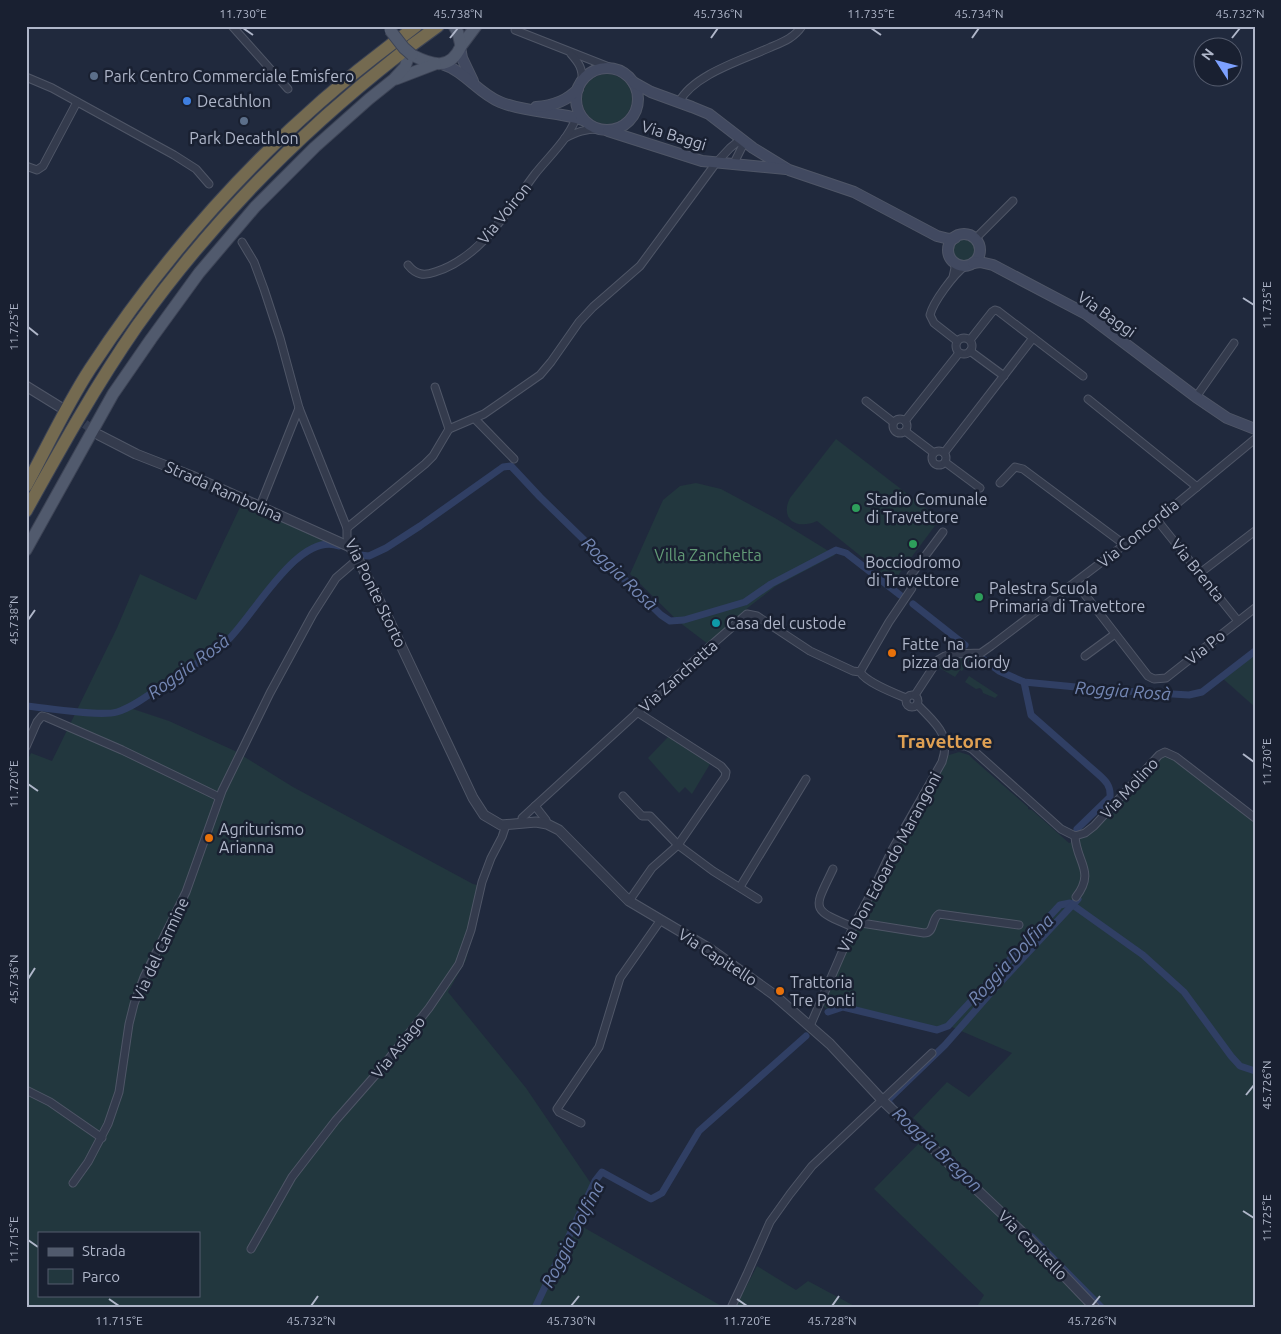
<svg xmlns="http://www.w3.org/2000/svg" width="1281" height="1334" font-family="Ubuntu,sans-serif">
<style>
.green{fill:#22373e;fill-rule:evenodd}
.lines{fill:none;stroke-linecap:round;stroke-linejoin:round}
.canal{stroke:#303f64;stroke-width:7}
.tertiary-tunnel{stroke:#353e52;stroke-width:9;stroke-dasharray:9 4.5;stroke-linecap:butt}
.minor-casing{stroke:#4f5667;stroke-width:9}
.tertiary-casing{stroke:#4f5667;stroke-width:11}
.secondary-casing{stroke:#4f5667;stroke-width:12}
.primary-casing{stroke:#3d4456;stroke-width:13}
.motorway-casing{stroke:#3c4354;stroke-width:14}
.minor{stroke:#343b4d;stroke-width:7}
.tertiary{stroke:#343b4d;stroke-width:9}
.secondary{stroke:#414960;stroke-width:10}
.primary{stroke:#515a6d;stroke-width:11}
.motorway{stroke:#746a50;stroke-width:12}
.primary-bridge-casing{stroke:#3d4456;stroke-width:13;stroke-linecap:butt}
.primary-bridge{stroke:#515a6d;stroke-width:11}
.ticks{fill:none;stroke:#afb6c9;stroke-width:2}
.service-dot{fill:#5c6f8a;stroke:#192031;stroke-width:2}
.shop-dot{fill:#3f7fe0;stroke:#192031;stroke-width:2}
.leisure-dot{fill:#2e9e5b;stroke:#192031;stroke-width:2}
.culture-dot{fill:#0f9aa8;stroke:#192031;stroke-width:2}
.food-dot{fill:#e8710a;stroke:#192031;stroke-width:2}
.labels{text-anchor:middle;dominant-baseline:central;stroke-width:5;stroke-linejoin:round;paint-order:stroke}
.poi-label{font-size:16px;fill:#afb6c9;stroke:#192031;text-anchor:start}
.street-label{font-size:16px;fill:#afb6c9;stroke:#192031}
.park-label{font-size:16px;fill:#639c77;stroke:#192031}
.water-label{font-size:18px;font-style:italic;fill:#7487b4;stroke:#192031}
.quarter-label{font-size:19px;font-weight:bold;fill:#dfa053;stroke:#192031}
.neatline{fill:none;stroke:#afb6c9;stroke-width:2}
.ticks-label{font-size:12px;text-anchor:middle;fill:#afb6c9}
</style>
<rect width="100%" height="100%" fill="#20293d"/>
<!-- green -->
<g class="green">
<circle cx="607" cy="99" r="25"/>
<circle cx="965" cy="251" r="12"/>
<path d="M836 439 940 519 893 582 817 521C798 530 779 520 790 498Z"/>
<polygon points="696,483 721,489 775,518 835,555 776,586 750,606 708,644 679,622 630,574 663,500 680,486"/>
<path d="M242 503 330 539 331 547 317 549 302 558 275 586 230 641 220 651 130 708 169 721 235 751 293 787 473 884 485 887 466 960 448 992 526 1088 594 1188 576 1223 725 1308H26V764L31 753 52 761 117 628 140 574 196 600ZM39 1233H199V1295H39Z"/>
<polygon points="1255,653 1255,707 1221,677"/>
<polygon points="953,658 970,659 962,671 960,670 955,677 938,667 942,663"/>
<polygon points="969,676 998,695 995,698 983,693 982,690 980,688 976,689 965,682"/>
<polygon points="668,737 710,764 692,794 685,787 679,793 648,758"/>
<polygon points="959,752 969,755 973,759 1028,807 1028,809 1032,810 1069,843 1075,841 1159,756 1171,757 1255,823 1255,1308 976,1308 984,1295 874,1189 929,1133 913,1118 947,1082 969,1097 1012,1053 945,1024 938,1028 932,1029 836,1005 830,1007 827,1010 821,1003 856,927 871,927 926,936 927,930 859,918 941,765 949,755"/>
<polygon points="757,1266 796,1290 808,1281 858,1308 735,1308"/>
</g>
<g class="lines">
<!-- canal -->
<g class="canal">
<polyline points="360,555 369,556 386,548 420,526 503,467 511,466 540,497 661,615 670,621 684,620 745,602 771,584 836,550 846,553 900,595"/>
<polyline points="913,604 965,645"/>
<polyline points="983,659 999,671 1024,682 1107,690 1189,695 1202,692 1255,651"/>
<path d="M1024 682 1031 715 1098 774C1106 781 1111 786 1110 797L1077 829"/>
<path d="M26 706C47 708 100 717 117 712 133 707 147 696 160 687 182 673 206 659 226 642 252 619 298 530 339 546"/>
<polyline points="828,1012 843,1007 937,1030 948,1026 1060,905 1070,903 1143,955 1184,992 1231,1056 1240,1066 1255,1071"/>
<polyline points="891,1105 887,1101 945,1045 995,988 1078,899"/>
<polyline points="1032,1237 1102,1308"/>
<polyline points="535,1308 595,1181 602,1172 651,1199 662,1193 699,1131 806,1036"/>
</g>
<!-- tertiary-tunnel -->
<polyline class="tertiary-tunnel" points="63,408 97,433"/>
<defs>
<g id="minor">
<polyline points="232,26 288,89"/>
<polyline points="515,30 614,69"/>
<path d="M571 54C579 63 583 69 582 81"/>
<polyline points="26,77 52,88 174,155 196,169 209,184"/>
<path d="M679 102C694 74 743 60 771 47 783 42 794 38 802 26"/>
<path d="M565 138C577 132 585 129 598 129"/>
<polyline points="26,166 37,170 43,166 77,102"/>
<polyline points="975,239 1013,201"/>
<polyline points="242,242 254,262 264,289 280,338 299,408 347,528 347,537 350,547"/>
<path d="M408 265C416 275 424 276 435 272 481 258 508 210 535 174 550 155 573 135 578 111"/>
<polyline points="953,277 955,268 954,262"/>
<circle cx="964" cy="346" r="8"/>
<polyline points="970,340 992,312 995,310 998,311 1083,376"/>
<path d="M957 341 934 323 930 315C933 302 954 274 965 266"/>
<polyline points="970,351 1004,376"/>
<polyline points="435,387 449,429"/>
<polyline points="1196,397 1234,343"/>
<polyline points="1088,399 1197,487"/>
<polyline points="866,401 893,422"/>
<circle cx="900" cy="426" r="7"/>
<polyline points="475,419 514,459"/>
<polyline points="905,421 959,353"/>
<polyline points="905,431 934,453"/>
<circle cx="939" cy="458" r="7"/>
<polyline points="944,453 1033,338"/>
<polyline points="945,462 980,488"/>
<polyline points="1000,483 1015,467 1023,469 1125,545"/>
<polyline points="260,506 299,408"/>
<polyline points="1157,520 1238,621"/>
<polyline points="347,528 425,464 433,456 449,429 484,414 540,375 551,362 579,322 593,307 640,266 716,163 730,148 741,139 742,147 733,165"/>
<polyline points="1200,573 1255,531"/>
<polyline points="1076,583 1148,676 1154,679 1166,678 1255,608"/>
<polyline points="1085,656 1115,634"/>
<polyline points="860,672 889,622 912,588 908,581 911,575 943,532"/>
<circle cx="912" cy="701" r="6"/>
<polyline points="915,695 938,660 945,656 953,654 981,653 991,646 1157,520 1255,439"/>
<polyline points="945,745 966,746 972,749 1061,829 1075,836 1085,833 1094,826 1159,755 1165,752 1176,757 1255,818"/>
<polyline points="26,747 37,722 42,716 46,717 122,750 219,797"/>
<polyline points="623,796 642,816 650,816 678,845 713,871 758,899"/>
<polyline points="535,806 546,820 547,824"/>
<path d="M522 822V818L535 806 708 648 747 614 757 616 810 651 853 671 860 672C867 683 894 693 906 698"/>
<path d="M1075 836C1076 862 1096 871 1076 897"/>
<path d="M833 869C814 909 809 909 853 927"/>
<polyline points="740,887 806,779"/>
<polyline points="629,901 652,868 678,845 725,777 726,772 721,766 637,712"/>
<path d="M855 922 924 933C935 933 931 919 939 914L1019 925"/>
<path d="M810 1026 853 927 873 890 892 850 942 762C952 733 934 723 917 704"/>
<polyline points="26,1090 50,1102 102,1138"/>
<polyline points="581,1123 559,1112 557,1109 599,1047 620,978 660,921"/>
<polyline points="73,1183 88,1162 108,1124 119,1092 129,1024 134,1004 144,977 186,892 222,791 270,693 313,614 336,578 358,559"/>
<polyline points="251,1249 292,1177 336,1120 379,1071 429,1008 459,964 471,930 482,882 491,858 502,837 506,825"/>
<polyline points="731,1308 747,1274 770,1222 790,1194 812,1166 932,1053"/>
</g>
<g id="tertiary">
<polyline points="26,386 60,407"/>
<polyline points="99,435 136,454 192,476 350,547 358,559 389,620 473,798 484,815 501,825 536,822 547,824 559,830 629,901 710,949 773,994 830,1044 883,1101 1027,1237 1095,1308"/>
</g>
<g id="secondary">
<polyline points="460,47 462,58 473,81"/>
<path d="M442 64C465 71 478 93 500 102 526 113 557 111 583 120"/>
<circle cx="607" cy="99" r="31"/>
<polyline points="633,82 651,92 692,107 709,114 753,148 789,170 854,192 937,236 949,239 955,238"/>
<path d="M536 107C552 106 567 101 578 89"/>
<polyline points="608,131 702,161 786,169"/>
<circle cx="964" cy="250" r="16"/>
<polyline points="973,263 980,262 993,265 1086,314 1196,397 1227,418 1255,429"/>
</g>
<g id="primary">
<polyline points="461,46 476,26"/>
<path d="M412 55C432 65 450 71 461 46L458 33 454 26"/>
<polyline points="396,79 435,64"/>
<polyline points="26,550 113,394 151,339 199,273 255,207 315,147 369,99 394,79 405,67 408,58"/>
</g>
<g id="motorway">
<polyline points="403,36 416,26"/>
<polyline points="412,45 438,26"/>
<path d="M26 486C47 447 66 406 90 369 172 244 273 133 393 43"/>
<path d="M26 511C61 448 96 385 137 326 211 222 300 132 400 54"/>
</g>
</defs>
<!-- minor casing -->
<use href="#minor" class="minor-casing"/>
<!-- tertiary casing -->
<use href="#tertiary" class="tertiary-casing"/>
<!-- secondary casing -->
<use href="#secondary" class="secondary-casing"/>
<!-- primary casing -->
<use href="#primary" class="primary-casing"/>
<!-- motorway casing -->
<use href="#motorway" class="motorway-casing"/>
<!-- minor -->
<use href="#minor" class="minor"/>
<!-- tertiary -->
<use href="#tertiary" class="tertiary"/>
<!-- secondary -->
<use href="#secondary" class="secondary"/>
<!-- primary -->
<use href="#primary" class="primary"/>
<!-- motorway -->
<use href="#motorway" class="motorway"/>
<defs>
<polyline id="primary-bridge" points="390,30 404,48 412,55"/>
</defs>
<!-- primary-bridge casing -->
<use href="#primary-bridge" class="primary-bridge-casing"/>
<!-- primary-bridge -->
<use href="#primary-bridge" class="primary-bridge"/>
</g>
<!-- ticks -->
<path class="ticks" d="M243 28 253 35M871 28 881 35M450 38 458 28M711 38 718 28M972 38 979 28M1232 38 1240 28M1243 298 1254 305M28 327 38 335M28 620 35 610M1243 754 1254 762M28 784 38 791M28 979 35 968M1246 1095 1254 1085M1243 1211 1254 1218M28 1240 38 1247M109 1299 119 1306M737 1299 747 1306M311 1306 318 1296M571 1306 579 1296M832 1306 839 1296M1092 1306 1100 1296"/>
<!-- markers -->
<g class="service-dot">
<circle cx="94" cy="76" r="5"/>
<circle cx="244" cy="121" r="5"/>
</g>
<circle class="shop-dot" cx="187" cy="101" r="5"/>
<g class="leisure-dot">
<circle cx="856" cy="508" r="5"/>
<circle cx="913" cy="544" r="5"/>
<circle cx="979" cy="597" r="5"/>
</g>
<circle class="culture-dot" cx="716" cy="623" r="5"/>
<g class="food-dot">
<circle cx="892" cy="653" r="5"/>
<circle cx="209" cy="838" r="5"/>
<circle cx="780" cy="991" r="5"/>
</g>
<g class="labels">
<!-- poi labels -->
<g class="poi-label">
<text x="104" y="76">Park Centro Commerciale Emisfero</text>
<text x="197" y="101">Decathlon</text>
<text x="244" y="138" text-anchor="middle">Park Decathlon</text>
<text x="866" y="499">Stadio Comunale<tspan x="866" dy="18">di Travettore</tspan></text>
<text x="913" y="562" text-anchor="middle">Bocciodromo<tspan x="913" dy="18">di Travettore</tspan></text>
<text x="989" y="588">Palestra Scuola<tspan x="989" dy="18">Primaria di Travettore</tspan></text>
<text x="726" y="623">Casa del custode</text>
<text x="902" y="644">Fatte 'na<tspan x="902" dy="18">pizza da Giordy</tspan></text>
<text x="219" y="829">Agriturismo<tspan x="219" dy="18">Arianna</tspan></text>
<text x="790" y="982">Trattoria<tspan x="790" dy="18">Tre Ponti</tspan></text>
</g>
<!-- street labels -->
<g class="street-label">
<text transform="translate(674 135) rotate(17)">Via Baggi</text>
<text transform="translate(504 213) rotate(-51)">Via Voiron</text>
<text transform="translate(1107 314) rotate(35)">Via Baggi</text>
<text transform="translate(224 491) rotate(24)">Strada Rambolina</text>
<text transform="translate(1138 533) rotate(-39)">Via Concordia</text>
<text transform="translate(1198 570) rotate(51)">Via Brenta</text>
<text transform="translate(376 593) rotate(64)">Via Ponte Storto</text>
<text transform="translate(1205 647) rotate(-38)">Via Po</text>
<text transform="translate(678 676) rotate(-42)">Via Zanchetta</text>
<text transform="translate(1129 788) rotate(-47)">Via Molino</text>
<text transform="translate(889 862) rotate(-62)">Via Don Edoardo Marangoni</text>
<text transform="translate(160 949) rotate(-65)">Via del Carmine</text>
<text transform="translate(718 957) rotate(33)">Via Capitello</text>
<text transform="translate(398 1047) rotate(-51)">Via Asiago</text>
<text transform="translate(1033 1245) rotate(45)">Via Capitello</text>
</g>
<!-- park labels -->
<g class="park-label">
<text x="708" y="555">Villa Zanchetta</text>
</g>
<!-- water labels -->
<g class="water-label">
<text transform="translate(620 573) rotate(44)">Roggia Rosà</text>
<text transform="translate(188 666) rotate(-36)">Roggia Rosà</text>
<text transform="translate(1123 690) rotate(4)">Roggia Rosà</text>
<text transform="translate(1010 959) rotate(-47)">Roggia Dolfina</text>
<text transform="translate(938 1149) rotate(43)">Roggia Bregon</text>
<text transform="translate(572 1234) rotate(-63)">Roggia Dolfina</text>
</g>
<!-- quarter labels -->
<g class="quarter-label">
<text x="945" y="741">Travettore</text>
</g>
</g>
<!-- border -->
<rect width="1281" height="1334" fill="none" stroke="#192031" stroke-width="55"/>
<!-- legend -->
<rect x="38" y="1232" width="162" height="65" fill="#192031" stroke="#555c6e"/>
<rect x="48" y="1248" width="25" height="8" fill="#515a6d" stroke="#555c6e"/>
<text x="82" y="1256" font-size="15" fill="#afb6c9">Strada</text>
<rect x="48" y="1269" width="25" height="15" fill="#22373e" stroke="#555c6e"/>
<text x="82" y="1282" font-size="15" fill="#afb6c9">Parco</text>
<!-- north arrow -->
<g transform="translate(1218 62) rotate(306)"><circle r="24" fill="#192031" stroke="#555c6e"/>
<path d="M0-4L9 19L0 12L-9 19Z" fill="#7da1ff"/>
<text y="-8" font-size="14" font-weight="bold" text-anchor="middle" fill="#afb6c9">N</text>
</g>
<rect x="28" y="28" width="1226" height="1278" class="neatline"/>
<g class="ticks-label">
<text x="243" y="18">11.730°E</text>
<text x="458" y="18">45.738°N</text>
<text x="718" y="18">45.736°N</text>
<text x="871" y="18">11.735°E</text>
<text x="979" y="18">45.734°N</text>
<text x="1240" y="18">45.732°N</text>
<text transform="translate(1267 305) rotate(-90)" y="4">11.735°E</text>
<text transform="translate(14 327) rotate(-90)" y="4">11.725°E</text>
<text transform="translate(14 620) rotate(-90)" y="4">45.738°N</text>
<text transform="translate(1267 762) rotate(-90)" y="4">11.730°E</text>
<text transform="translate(14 784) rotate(-90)" y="4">11.720°E</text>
<text transform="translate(14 979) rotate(-90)" y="4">45.736°N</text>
<text transform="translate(1267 1085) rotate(-90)" y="4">45.726°N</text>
<text transform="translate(1267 1218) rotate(-90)" y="4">11.725°E</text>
<text transform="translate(14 1240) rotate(-90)" y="4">11.715°E</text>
<text x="119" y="1325">11.715°E</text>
<text x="311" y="1325">45.732°N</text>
<text x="571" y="1325">45.730°N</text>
<text x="747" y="1325">11.720°E</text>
<text x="832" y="1325">45.728°N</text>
<text x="1092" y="1325">45.726°N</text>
</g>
</svg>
